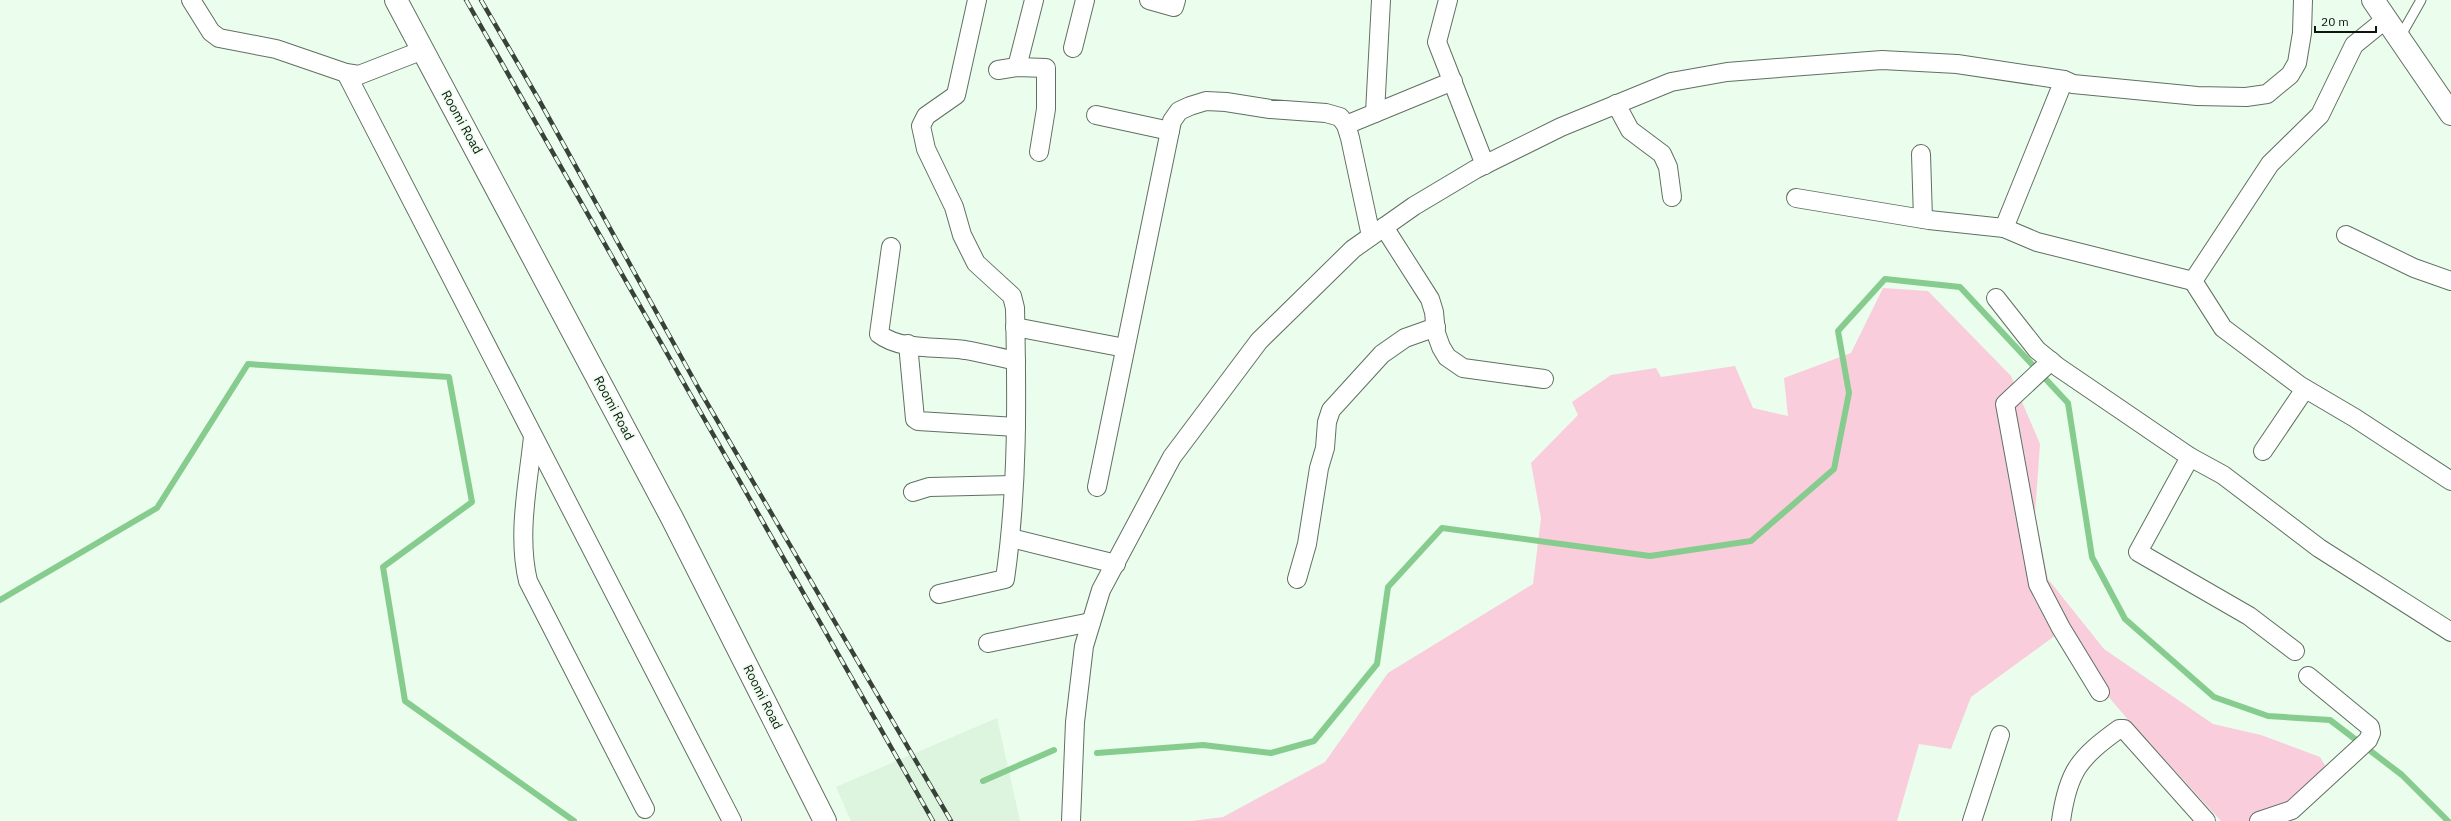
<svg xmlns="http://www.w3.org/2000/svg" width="2451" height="821" font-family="'IBM Plex Sans',sans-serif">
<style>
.built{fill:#ddf5de}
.green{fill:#f9cddc}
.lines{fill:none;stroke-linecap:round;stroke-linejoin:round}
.stream{stroke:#87cc8f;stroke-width:6}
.service-casing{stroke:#607061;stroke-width:11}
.minor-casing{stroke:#607061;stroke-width:20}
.tertiary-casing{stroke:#607061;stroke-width:24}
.service{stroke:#fff;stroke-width:9}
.minor{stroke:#fff;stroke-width:18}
.tertiary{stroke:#fff;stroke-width:22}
.rail-casing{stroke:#39423a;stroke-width:4.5}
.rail{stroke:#ebfdec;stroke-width:3;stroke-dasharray:9;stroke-linecap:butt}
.labels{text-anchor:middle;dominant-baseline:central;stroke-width:3.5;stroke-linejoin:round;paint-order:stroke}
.street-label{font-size:13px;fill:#0e140e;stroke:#ebfdec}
</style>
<rect width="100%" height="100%" fill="#ebfdec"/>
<!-- built -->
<polygon class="built" points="997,718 1020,821 851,821 836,787"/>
<!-- green -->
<polygon class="green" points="1883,288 1928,291 2011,376 2040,444 2035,514 2048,579 2104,649 2213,724 2261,735 2320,757 2333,778 2262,821 2221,821 2130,722 2056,635 1971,697 1951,749 1919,744 1897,821 1191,821 1223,817 1325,762 1388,673 1533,584 1541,518 1531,463 1578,415 1572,402 1611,375 1656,368 1661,377 1735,366 1753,408 1788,416 1784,378 1851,353"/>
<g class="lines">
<!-- stream -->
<g class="stream">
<polyline points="0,600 157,508 248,364 449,377 472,502 383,567 405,701 574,821"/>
<polyline points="1097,753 1203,745 1271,753 1314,741 1377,664 1388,587 1442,528 1650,556 1751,541 1834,469 1849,393 1838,331 1885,279 1960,287 2068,403 2092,557 2125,619 2214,697 2268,716 2330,720 2402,775 2448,821"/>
<polyline points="983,781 1054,750"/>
</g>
<defs>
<polyline id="service" points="2400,37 2421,0"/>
<g id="minor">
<polyline points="191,0 211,32 219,38 276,49 346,73 359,75 423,50"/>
<polyline points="1149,0 1174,7 1176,0"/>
<polyline points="1448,0 1437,42 1485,165"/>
<polyline points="2386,19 2354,45 2320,115 2270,164 2193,281 2223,328 2299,385 2355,418 2451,481"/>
<polyline points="1073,48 1085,0"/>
<polyline points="1017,67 1034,0"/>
<polyline points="998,70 1017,67 1046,68 1046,109 1039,152"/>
<polyline points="346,73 732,821"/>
<polyline points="2064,80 2004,228 2037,242 2193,281"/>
<polyline points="1616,104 1630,130 1662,154 1668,167 1672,197"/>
<polyline points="1375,113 1381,0"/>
<polyline points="1096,115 1170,131"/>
<polyline points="1346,125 1453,81"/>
<polyline points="1921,154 1923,219"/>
<polyline points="1796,198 1929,220 2004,228"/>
<polyline points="1384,227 1430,299 1434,312 1436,333 1441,347 1447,357 1463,368 1544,379"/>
<polyline points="2346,235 2414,268 2451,281"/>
<path d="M891 247 879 334C901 351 938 346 965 350 982 353 999 357 1016 361"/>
<polyline points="1996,298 2037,350 2058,367 2190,457"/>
<polyline points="1015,327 1125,348"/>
<polyline points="908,344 915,419 918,421 1016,427"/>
<polyline points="2051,361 2005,404 2038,584 2061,628 2100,692"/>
<path d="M533 437C528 484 517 535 528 581L645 809"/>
<polyline points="2263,451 2305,389"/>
<polyline points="1097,487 1172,121 1179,111 1190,106 1206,101 1226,102 1270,109 1326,113 1340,117 1346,125 1350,138 1371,236"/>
<polyline points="913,492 929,487 1013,485"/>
<polyline points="1011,538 1116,564"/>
<polyline points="1297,579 1307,544 1319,468 1325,448 1327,422 1331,410 1382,354 1405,338 1436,327"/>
<path d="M939 594 1005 579C1018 489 1017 398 1015 308L1012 296 976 263 962 235 954 207 926 149 921 126 926 116 956 95 977 0"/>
<polyline points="988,643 1091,622"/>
<polyline points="2295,651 2249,616 2138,552 2190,457 2223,475 2319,548 2451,632"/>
<polyline points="1071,821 1075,722 1084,646 1101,590 1172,457 1259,341 1353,249 1414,206 1476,169 1561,127 1671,82 1727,72 1882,60 1957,64 2064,80 2073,84 2197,96 2246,97 2267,94 2290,75 2297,63 2302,33 2303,0"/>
<polyline points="1972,821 2000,735"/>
<path d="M2061 821C2068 771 2079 758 2119 729H2124L2206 821"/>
<polyline points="2259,821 2292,810 2368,740 2371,733 2370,727 2308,676"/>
</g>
<g id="tertiary">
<polyline points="396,0 672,518 825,821"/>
<polyline points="2373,0 2451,114"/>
</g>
</defs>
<!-- service casing -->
<use href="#service" class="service-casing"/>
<!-- minor casing -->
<use href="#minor" class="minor-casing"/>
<!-- tertiary casing -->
<use href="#tertiary" class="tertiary-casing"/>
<!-- service -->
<use href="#service" class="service"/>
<!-- minor -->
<use href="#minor" class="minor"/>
<!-- tertiary -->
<use href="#tertiary" class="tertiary"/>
<defs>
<g id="rail">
<polyline points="466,0 933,821"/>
<polyline points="481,0 539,100 700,391 951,821"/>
</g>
</defs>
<!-- rail casing -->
<use href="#rail" class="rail-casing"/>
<!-- rail -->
<use href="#rail" class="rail"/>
</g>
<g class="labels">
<!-- street labels -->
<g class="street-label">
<text transform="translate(462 122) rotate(61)">Roomi Road</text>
<text transform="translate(614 408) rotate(62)">Roomi Road</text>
<text transform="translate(763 697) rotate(63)">Roomi Road</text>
</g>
</g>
<!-- scale -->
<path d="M2315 26v6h61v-6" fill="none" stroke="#0e140e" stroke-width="2"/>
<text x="2321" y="26" font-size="12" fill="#0e140e" stroke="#ebfdec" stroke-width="3" paint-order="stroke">20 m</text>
</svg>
